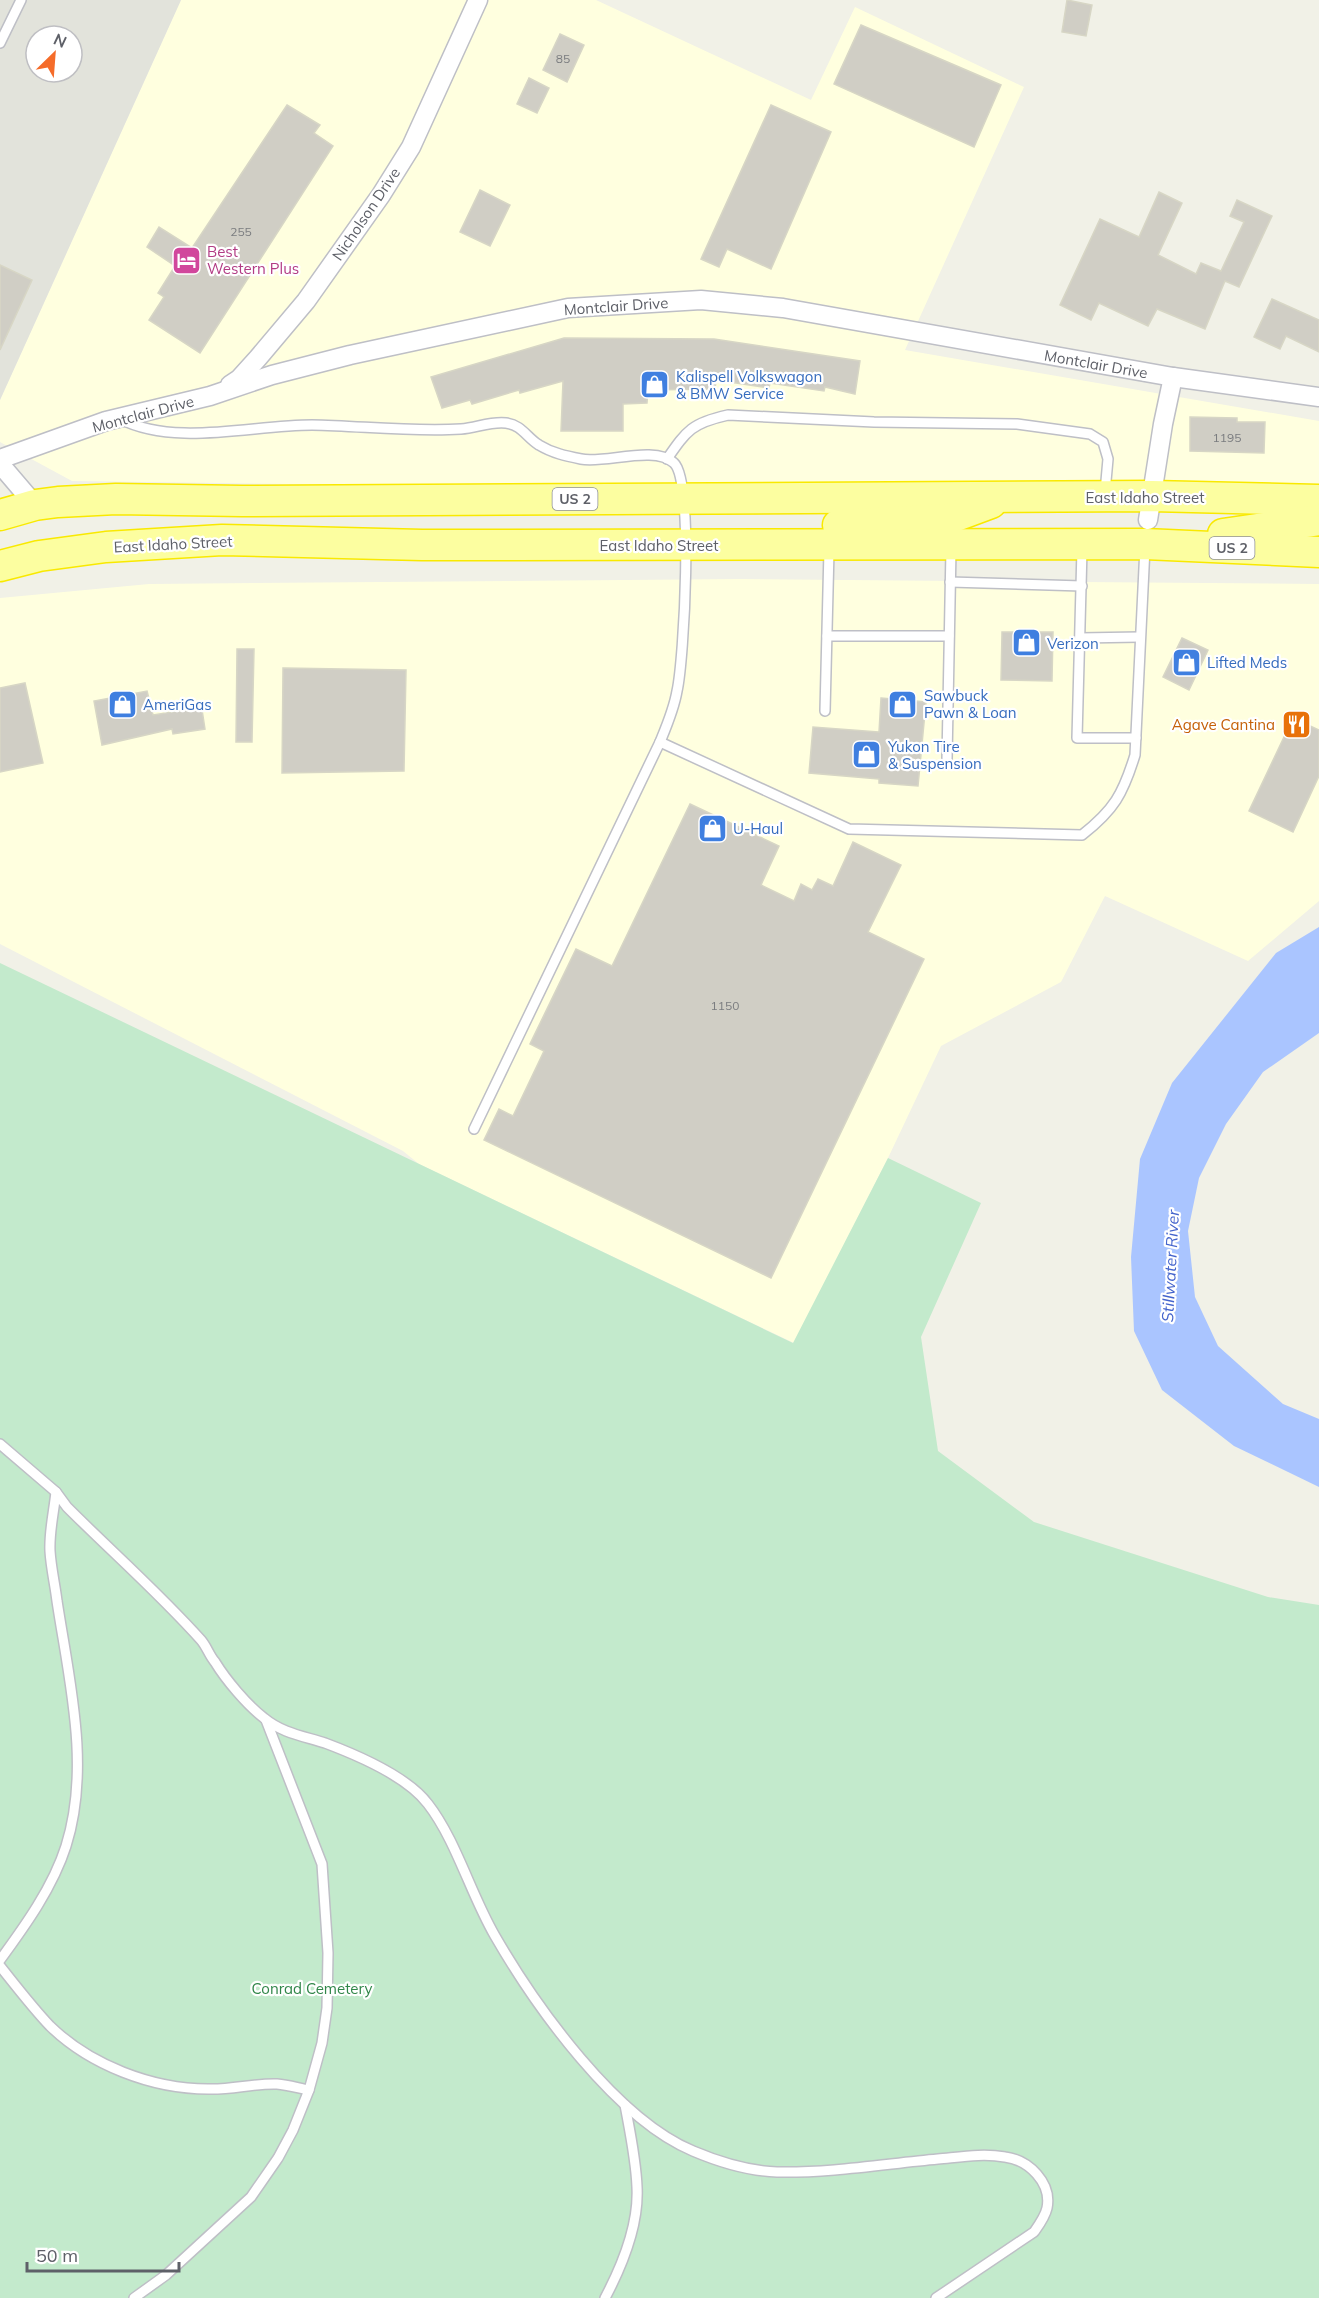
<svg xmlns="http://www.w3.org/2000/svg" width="1319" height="2298" font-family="Mulish,sans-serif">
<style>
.commercial{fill:#ffffdf}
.industrial{fill:#e2e3db;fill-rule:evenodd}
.green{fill:#c3eacc}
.water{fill:#aac5ff}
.building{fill:#d0cec5;stroke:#d7d6c5;stroke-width:1.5}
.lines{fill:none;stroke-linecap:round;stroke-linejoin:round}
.service-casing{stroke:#bebfc6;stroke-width:12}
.minor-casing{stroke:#bebfc6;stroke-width:21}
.trunk-casing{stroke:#f9e900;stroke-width:33}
.service{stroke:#fff;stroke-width:9}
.minor{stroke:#fff;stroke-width:18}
.trunk{stroke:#fcfea0;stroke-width:30}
.labels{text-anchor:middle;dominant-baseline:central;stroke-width:4.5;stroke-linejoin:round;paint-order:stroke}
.number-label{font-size:12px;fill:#7a7c7f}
.shield{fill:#fff;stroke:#8e9095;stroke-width:1.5}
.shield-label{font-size:14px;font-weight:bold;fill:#5e6068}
.street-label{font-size:15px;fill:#5e6068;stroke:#fff}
.hotel-label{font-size:15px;fill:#b23c85;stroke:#fff;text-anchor:start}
.shop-label{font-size:15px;fill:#366cbe;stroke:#fff;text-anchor:start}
.food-label{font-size:15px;fill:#c56008;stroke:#fff;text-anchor:end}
.park-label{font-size:15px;fill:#308649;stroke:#fff}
.water-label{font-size:16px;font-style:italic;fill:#4363cc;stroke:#fff}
</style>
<rect width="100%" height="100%" fill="#f1f1e7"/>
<!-- commercial -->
<g class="commercial">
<polygon points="181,0 596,0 811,100 855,7 1024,87 905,350 1319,421 1319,486 441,486 72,481 0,442 0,400"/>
<polygon points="741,579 1319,584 1319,901 1248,961 1105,896 1061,982 941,1046 888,1158 794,1343 419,1164 403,1151 0,944 0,598 149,584"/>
</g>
<!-- industrial -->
<path class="industrial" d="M0 0H181L0 400ZM36 36H72V72H36Z"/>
<!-- green -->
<polygon class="green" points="0,963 793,1343 888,1158 981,1203 921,1337 938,1451 1034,1522 1268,1597 1319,1605 1319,2298 0,2298"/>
<!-- water -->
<polygon class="water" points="1319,927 1319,1033 1263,1072 1226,1124 1199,1178 1188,1231 1195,1297 1218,1346 1283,1404 1319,1419 1319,1487 1234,1446 1162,1390 1134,1331 1131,1257 1140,1159 1172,1083 1276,953"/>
<!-- building -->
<g class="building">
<polygon points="1067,0 1092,5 1086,36 1062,32"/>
<polygon points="861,25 1001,85 974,147 834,84"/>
<polygon points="560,34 584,45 567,82 543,70"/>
<polygon points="529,78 549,88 537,113 517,104"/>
<polygon points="287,105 320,125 314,133 333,146 200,353 149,320 164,297 158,293 175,266 147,247 159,227 192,248"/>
<polygon points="771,105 831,132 771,269 727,249 719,267 701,259"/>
<polygon points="480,190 510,205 490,246 460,232"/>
<polygon points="1159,192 1182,203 1158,255 1196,274 1201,263 1221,271 1244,222 1230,216 1237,200 1272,216 1239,287 1225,281 1205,329 1157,309 1148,326 1099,303 1091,320 1060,305 1100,219 1139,237"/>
<polygon points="0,265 32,280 0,350"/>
<polygon points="1272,299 1319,320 1319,352 1286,336 1280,349 1254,337"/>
<polygon points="564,338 714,339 860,361 855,394 825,387 824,391 770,383 769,388 716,380 715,389 648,390 647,403 623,404 623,431 561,431 563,381 520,393 519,390 472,404 470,400 442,408 431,377"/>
<polygon points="1190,417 1237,418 1237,422 1265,422 1264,453 1190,451"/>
<polygon points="1002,632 1053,632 1052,681 1001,680"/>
<polygon points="1182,638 1208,650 1189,690 1163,677"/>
<polygon points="237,649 254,649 252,742 236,742"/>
<polygon points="283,668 406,670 404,771 282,773"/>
<polygon points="25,683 43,763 0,772 0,688"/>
<polygon points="147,691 153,715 185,710 184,706 201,703 205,729 173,734 172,729 102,745 94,701"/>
<polygon points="881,698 926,702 918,786 879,783 879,779 809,773 813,727 879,732"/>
<polygon points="1293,718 1319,730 1319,776 1293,832 1249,811"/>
<polygon points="690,804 779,846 761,885 794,901 801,884 812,890 818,879 833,886 853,842 901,865 868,932 924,959 771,1278 484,1140 499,1109 513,1116 544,1051 530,1044 576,949 612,966"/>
</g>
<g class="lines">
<defs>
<g id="service">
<polyline points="0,43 21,0"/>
<path d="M120 419C176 447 251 425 312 425 362 426 411 432 461 429 476 428 491 421 506 423 522 425 527 438 539 445 552 453 566 456 581 459 604 464 655 445 674 463 694 481 684 660 677 691 674 709 667 725 660 742L474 1129"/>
<path d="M667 459C687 430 692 423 728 415L874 422 1017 424 1090 434 1103 442 1108 459 1105 492"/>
<polyline points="1082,549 1077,738 1136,738"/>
<polyline points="950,582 1082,586"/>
<polyline points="827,636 949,636"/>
<polyline points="1080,638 1140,637"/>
<polyline points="825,711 829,550"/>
<path d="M660 742 849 829 1082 835C1114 810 1123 794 1135 755L1145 547"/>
<polyline points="947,759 951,549"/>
<path d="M0 1444 56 1492 67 1507C111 1551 159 1593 201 1640 207 1647 209 1655 215 1662 226 1680 247 1705 264 1718 282 1733 303 1736 325 1743 357 1755 407 1776 428 1804 456 1840 471 1895 495 1936 536 2007 616 2119 693 2151 719 2162 749 2171 777 2172 831 2173 884 2164 938 2159 960 2157 983 2153 1005 2157 1029 2160 1052 2183 1047 2208 1045 2217 1039 2225 1034 2232L936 2298"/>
<path d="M0 1960C25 1926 53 1887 66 1846 91 1767 69 1680 57 1601 55 1584 51 1568 50 1551 49 1532 54 1511 56 1492"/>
<path d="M0 1966C16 1986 32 2007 50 2026 90 2065 152 2089 208 2089 231 2090 255 2083 277 2084 288 2085 298 2088 309 2090"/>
<polyline points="134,2298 166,2275 251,2197 278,2158 293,2130 309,2090 322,2043 327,2008 328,1953 322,1864 266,1720"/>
<path d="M605 2298C622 2266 639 2224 637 2187 636 2160 630 2132 625 2105"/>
</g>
<g id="minor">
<polyline points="230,385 239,379 258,358 306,301 381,195 411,147 478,0"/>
<polyline points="0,459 106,421 210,396 272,375 350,355 568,308 701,300 783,308 1173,377 1319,397"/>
<polyline points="0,464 35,505"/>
<polyline points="1148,520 1163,424 1173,377"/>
</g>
<g id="trunk">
<polyline points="0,515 35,505 58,502 116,499 242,501 1152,496 1319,500"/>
<polyline points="838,525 948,519 991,503"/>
<polyline points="1223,534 1319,520"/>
<polyline points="0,566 39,556 106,547 222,540 422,545 1145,544 1319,552"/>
</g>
</defs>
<!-- service casing -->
<use href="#service" class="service-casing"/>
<!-- minor casing -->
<use href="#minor" class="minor-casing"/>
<!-- trunk casing -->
<use href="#trunk" class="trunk-casing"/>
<!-- service -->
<use href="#service" class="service"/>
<!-- minor -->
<use href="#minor" class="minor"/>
<!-- trunk -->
<use href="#trunk" class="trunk"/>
</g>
<!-- icons -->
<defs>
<symbol id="hotel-square" viewBox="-11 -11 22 22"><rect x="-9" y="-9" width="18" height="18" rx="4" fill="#d1479c" stroke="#fff"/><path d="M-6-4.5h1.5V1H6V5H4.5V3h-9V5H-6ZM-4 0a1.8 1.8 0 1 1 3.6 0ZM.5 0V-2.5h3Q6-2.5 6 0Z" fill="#fff"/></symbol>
<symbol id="shop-square" viewBox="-11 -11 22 22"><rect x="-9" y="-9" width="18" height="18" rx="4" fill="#3f7fe0" stroke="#fff"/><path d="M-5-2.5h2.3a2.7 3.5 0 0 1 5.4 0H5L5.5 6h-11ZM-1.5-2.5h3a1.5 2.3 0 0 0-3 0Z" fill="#fff"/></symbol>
<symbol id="restaurant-square" viewBox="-11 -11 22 22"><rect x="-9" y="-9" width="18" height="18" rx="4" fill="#e8710a" stroke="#fff"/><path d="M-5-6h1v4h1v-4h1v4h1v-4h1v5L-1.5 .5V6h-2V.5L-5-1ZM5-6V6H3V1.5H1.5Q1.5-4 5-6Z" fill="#fff"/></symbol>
</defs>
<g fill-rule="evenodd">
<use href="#hotel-square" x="170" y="244" width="33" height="33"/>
<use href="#shop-square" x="638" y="368" width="33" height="33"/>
<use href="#shop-square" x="1010" y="626" width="33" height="33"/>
<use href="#shop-square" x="1170" y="646" width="33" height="33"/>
<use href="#shop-square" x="106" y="688" width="33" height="33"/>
<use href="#shop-square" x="886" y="688" width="33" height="33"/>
<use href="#restaurant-square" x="1280" y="708" width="33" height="33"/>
<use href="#shop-square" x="850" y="738" width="33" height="33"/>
<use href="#shop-square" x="696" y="812" width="33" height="33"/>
</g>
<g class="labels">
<!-- number labels -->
<g class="number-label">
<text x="563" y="58">85</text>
<text x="241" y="231">255</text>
<text x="1227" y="437">1195</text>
<text x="725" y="1005">1150</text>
</g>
<!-- shield labels -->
<g class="shield">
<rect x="552.5" y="488" width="45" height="22" rx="4.5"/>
<rect x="1209.5" y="537" width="45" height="22" rx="4.5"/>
</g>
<g class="shield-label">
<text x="575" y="499">US 2</text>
<text x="1232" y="548">US 2</text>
</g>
<!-- street labels -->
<g class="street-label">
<text transform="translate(366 214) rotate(-56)">Nicholson Drive</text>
<text transform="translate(616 306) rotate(-4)">Montclair Drive</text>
<text transform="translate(1096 364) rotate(10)">Montclair Drive</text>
<text transform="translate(143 414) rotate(-15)">Montclair Drive</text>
<text x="1145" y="497">East Idaho Street</text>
<text transform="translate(173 544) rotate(-3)">East Idaho Street</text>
<text x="659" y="545">East Idaho Street</text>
</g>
<!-- hotel labels -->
<g class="hotel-label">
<text x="207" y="251">Best<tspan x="207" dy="17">Western Plus</tspan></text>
</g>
<!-- shop labels -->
<g class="shop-label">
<text x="676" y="376">Kalispell Volkswagon<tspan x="676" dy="17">&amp; BMW Service</tspan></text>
<text x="1047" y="643">Verizon</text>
<text x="1207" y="662">Lifted Meds</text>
<text x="924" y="695">Sawbuck<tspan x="924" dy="17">Pawn &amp; Loan</tspan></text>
<text x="143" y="704">AmeriGas</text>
<text x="888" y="746">Yukon Tire<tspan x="888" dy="17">&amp; Suspension</tspan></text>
<text x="733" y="828">U-Haul</text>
</g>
<!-- food labels -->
<g class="food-label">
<text x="1275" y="724">Agave Cantina</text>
</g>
<!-- park labels -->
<g class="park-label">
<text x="312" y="1988">Conrad Cemetery</text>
</g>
<!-- water labels -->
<g class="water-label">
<text transform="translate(1170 1266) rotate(-87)">Stillwater River</text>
</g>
</g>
<!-- north arrow -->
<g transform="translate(54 54) rotate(25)"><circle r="28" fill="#ffffff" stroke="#bfbfc3" stroke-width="1.5"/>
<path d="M0-4.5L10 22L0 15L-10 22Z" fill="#f56c2a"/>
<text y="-9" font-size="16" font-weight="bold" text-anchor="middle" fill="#5e6068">N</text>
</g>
<!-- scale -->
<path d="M27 2262v9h152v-9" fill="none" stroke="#5e6068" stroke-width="3"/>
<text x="36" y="2262" font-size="18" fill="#5e6068" stroke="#ffffff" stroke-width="4.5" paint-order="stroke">50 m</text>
</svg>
